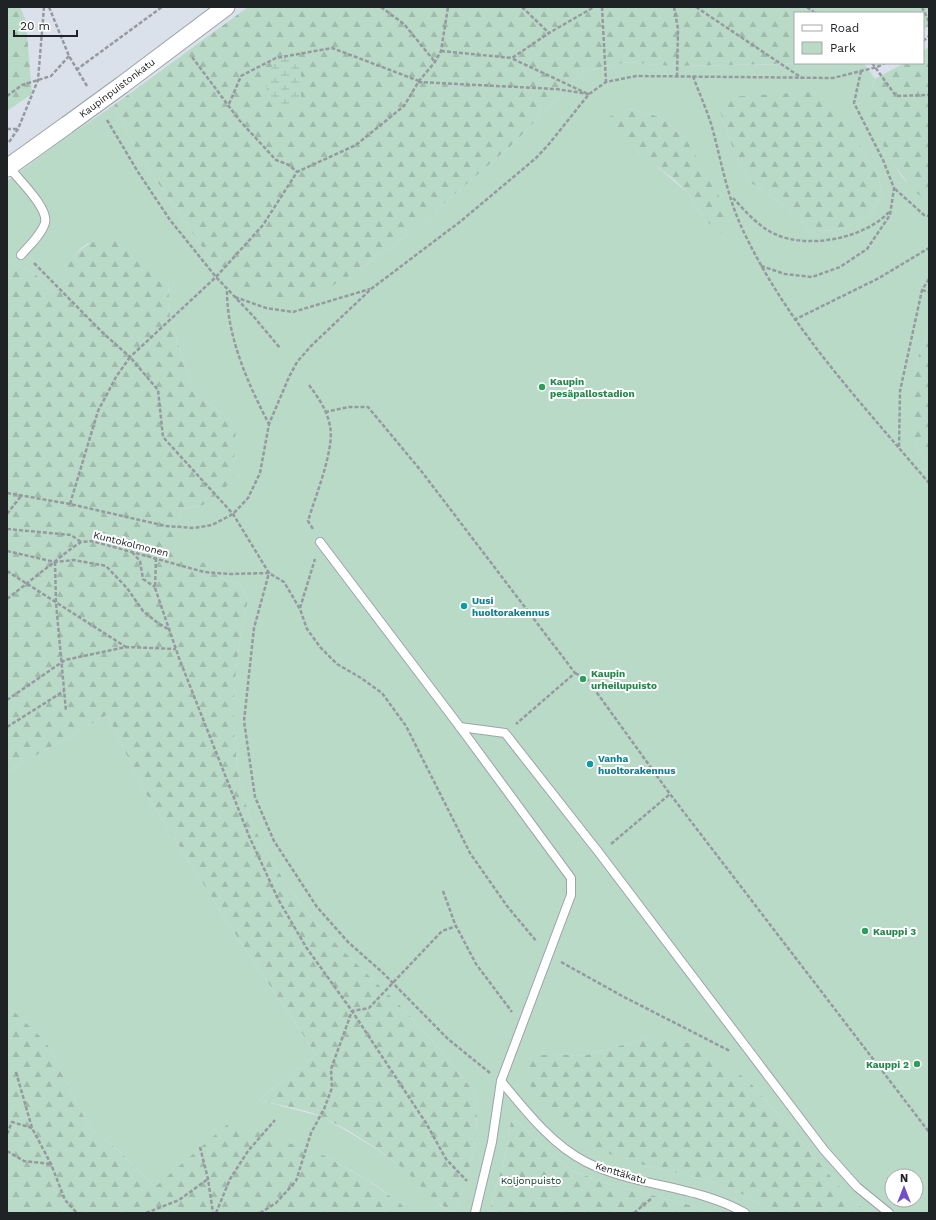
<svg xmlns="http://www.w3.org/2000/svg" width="936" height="1220" font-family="'Work Sans',sans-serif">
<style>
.green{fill:#badac8;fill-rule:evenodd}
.forest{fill:url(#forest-firs)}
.wetland{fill:url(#wetland-marsh)}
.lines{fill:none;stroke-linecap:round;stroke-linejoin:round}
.service-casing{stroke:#9da3ab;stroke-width:10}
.minor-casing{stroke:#9da3ab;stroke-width:19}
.path{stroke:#959aa0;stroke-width:2.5;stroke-dasharray:4 2;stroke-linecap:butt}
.service{stroke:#fff;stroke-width:8}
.minor{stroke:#fff;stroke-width:17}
.minor-bridge-casing{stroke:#9da3ab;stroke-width:19;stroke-linecap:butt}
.minor-bridge{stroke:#fff;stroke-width:17}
.leisure-dot{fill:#2e9e5b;stroke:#fff;stroke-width:1.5}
.culture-dot{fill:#0f9aa8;stroke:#fff;stroke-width:1.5}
.labels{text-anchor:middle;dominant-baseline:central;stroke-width:4;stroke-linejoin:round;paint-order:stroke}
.street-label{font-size:10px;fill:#202326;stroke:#fff}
.leisure-label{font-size:10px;font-weight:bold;fill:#27864d;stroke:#fff;text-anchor:start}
.culture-label{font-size:10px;font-weight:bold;fill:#0d838f;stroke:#fff;text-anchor:start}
.park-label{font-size:10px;fill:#003520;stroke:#fff}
</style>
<defs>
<pattern id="forest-firs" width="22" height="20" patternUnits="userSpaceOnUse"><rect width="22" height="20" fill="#badac8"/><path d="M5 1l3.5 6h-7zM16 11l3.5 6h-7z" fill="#a0bbac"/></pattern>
<pattern id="wetland-marsh" width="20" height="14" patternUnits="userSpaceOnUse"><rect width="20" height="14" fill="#badac8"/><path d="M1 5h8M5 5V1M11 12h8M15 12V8" fill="none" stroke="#a0bbac"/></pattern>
</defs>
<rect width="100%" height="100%" fill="#dbe1ea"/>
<!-- green -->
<g class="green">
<path d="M627 62 671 66 864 63 875 79C870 91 873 99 875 112 882 149 897 179 929 202V329L917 360 914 377V443L929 466V1213H869L845 1193 748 1080 651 1037 583 1056 554 1054 584 1143 640 1164 706 1180 747 1196 773 1213H713L690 1205 608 1184 573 1171 549 1152 516 1120 511 1122 505 1156 489 1213H455C468 1177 483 1131 474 1093 472 1086 420 1027 411 1017 380 984 344 955 314 920 291 893 270 861 255 829 225 763 231 669 248 600L240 584 225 581 206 563 172 556 182 509 203 505 236 425 193 391 170 318 168 279 88 243 81 248 61 271 70 282 50 291 35 274 7 260V181L64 139 114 105 139 155 213 263 359 270 406 236 513 144 582 72ZM719 108 858 139 865 157 876 171 883 194 868 218 838 230 810 231 802 221 789 209 750 182 732 146ZM629 109 660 117 685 138 704 219 688 193 654 164ZM892 1176H916V1200H892Z"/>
<path d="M107 715 146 794 234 932 316 1054 259 1100 323 1117 375 1148 399 1165 417 1180 441 1206 455 1213H408C387 1188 353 1172 325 1156L155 1187 120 1152 89 1127 46 1042 7 1005V772Z"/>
</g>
<!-- forest -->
<g class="forest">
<polygon points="7,7 20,7 26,21 32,94 7,111"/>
<polygon points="248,7 929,7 929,26 923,30 923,13 795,13 795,63 825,63 671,66 627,62 582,72 513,144 406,236 359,270 301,304 235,284 213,263 139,155 114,105"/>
<polygon points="929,47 929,202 915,192 888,157 867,107 875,79 904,63 923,63 923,51"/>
<polygon points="808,92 838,106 858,139 865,157 876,171 883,194 868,218 838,230 810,231 802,221 789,209 750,182 732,146 719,108 726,97"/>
<polygon points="629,109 660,117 685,138 718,193 731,241 704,219 688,193 676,181 654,164 640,158 628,149 606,118"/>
<path d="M100 239H116L168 279 170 318 193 391 236 425 233 479 223 490 203 505 182 509 173 555 206 563 225 581 240 584 248 600C231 669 225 763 255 829 270 861 291 893 314 920 344 955 380 984 411 1017 420 1027 472 1086 474 1093 483 1131 468 1177 455 1213 433 1204 419 1181 400 1166 377 1148 350 1130 324 1118 307 1109 278 1105 259 1100L316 1054 234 932 146 794 107 715 7 772V260L35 274 50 291 70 282 60 271C73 257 82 245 100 239Z"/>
<polygon points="929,329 929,466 914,443 914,377 917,360"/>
<polygon points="7,1005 46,1042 89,1127 120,1152 155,1187 230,1122 325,1156 367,1180 400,1203 408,1213 7,1213"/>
<polygon points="651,1037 689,1043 748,1080 845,1193 869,1213 773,1213 747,1196 706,1180 640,1164 612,1155 584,1143 561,1125 539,1101 528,1081 527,1066 534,1056 554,1054 583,1056"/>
<polygon points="516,1120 549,1152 573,1171 608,1184 690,1205 713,1213 489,1213 505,1156 511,1122"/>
</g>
<!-- wetland -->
<path class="wetland" d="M292 53 301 64V99L292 109C256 105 266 82 276 58Z"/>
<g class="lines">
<defs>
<g id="service">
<path d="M9 167C18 179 49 208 45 223 41 235 29 246 21 255"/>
<polyline points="320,542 460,727 571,878 571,895 501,1081 492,1142 475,1213"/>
<polyline points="460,727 505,733 600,854 824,1150 857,1187 889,1213"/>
<path d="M501 1081C525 1110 552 1145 586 1162 636 1187 696 1185 745 1213"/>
</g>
<g id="minor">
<polyline points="122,85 226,7"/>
<polyline points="7,168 67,125"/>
</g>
</defs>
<!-- service casing -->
<use href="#service" class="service-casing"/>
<!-- minor casing -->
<use href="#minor" class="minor-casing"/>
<!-- path -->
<g class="path">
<polyline points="49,7 69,56 87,86"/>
<polyline points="381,7 404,24 435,62"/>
<polyline points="522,7 549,33"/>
<polyline points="602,7 606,82"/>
<polyline points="674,7 678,29 677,78"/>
<polyline points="696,7 802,78"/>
<polyline points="807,7 815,13"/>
<polyline points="922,7 929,22"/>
<polyline points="923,41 929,36"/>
<polyline points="441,51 512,58 549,33 594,7"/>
<polyline points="192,57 240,121 276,160 289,165 297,172"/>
<polyline points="513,59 586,93"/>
<polyline points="872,63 896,96 929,95"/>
<polyline points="76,70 162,7"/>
<path d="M693 76C699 93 707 110 712 127 721 160 727 195 741 226 780 311 839 378 899 448"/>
<polyline points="418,82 556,89 589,94"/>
<polyline points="7,96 22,85 51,76 69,56"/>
<polyline points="229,104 241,76 276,58 332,48 419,81"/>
<polyline points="107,120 138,172 170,220 216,277 254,317 280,348"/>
<polyline points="7,129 18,129"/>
<polyline points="9,142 18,129 38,80 44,7"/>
<polyline points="895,189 924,215 929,216"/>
<path d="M733 198C744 210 761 229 777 235 810 249 865 238 889 212"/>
<polyline points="34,263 103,333 130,357 216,277 263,225 297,172 356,145 404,106 419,81 435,62 441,51 448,7"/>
<polyline points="761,266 785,274 812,277 840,267 867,249 890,215 894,188 883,160 854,103 861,71"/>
<polyline points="929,279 922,290 900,391 899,448 929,483"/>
<polyline points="922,290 929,292"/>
<path d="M227 291C227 337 248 384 269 424"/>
<polyline points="235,297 266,308 293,312 370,289"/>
<polyline points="794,320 879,278 929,248"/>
<path d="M309 385C318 397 327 410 330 426 335 449 315 497 308 521L313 529"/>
<polyline points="325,412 349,407 368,407 422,472 575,673 516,724"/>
<polyline points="7,493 70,504 166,526 194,528 212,525 233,514 248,498 260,473 269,424 289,377 297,362 311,346 371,289 461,221 536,158 549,144 589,94 606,82 636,76 833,78 877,67 885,63"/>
<polyline points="70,504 98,411 116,377 130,357 158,390 163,437 233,514 269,573 254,628 244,721 255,797 274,841 317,907 348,942 382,972 448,1039 490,1073"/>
<polyline points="7,514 21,496"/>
<polyline points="7,529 71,535 81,542"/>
<polyline points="7,551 55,562 74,560 106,566 127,588 143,611 158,623 168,629"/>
<polyline points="132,552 140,561 143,579 155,587"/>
<polyline points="156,558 155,588 179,658 249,836 278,899 306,947 352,1011 426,1123 446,1159 467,1181"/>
<polyline points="55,562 56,603 66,711"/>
<polyline points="7,571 126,647"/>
<polyline points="7,599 72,548 81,542 92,541 204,572 229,574 269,573 284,582 300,609 307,629 320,647 337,664 361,678 382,693 406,726 470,853 507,906 537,942"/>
<polyline points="300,608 315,559"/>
<polyline points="575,673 587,679 670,794 929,1132"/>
<polyline points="7,700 65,660 126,647 176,649"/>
<polyline points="7,727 64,691"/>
<polyline points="611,844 670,794"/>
<polyline points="443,891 455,924 476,964 512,1012"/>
<polyline points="561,962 624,997 730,1051"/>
<polyline points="16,1072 32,1128 51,1164 65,1200 77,1213"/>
<polyline points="7,1134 12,1122 32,1128"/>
<polyline points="200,1147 208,1179 213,1213"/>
<polyline points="7,1151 24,1161 51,1164"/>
<polyline points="146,1213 179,1200 208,1179"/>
<polyline points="216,1213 230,1179 248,1151 275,1120"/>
<polyline points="260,1213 276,1203 296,1181 311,1133 324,1109 332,1088 331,1069 352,1011 369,1008 442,931 456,926"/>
<polyline points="634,1213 652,1198"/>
</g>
<!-- service -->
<use href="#service" class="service"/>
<!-- minor -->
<use href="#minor" class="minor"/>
<defs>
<polyline id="minor-bridge" points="67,125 122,85"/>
</defs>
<!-- minor-bridge casing -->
<use href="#minor-bridge" class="minor-bridge-casing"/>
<!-- minor-bridge -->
<use href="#minor-bridge" class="minor-bridge"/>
</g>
<!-- markers -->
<g class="leisure-dot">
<circle cx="542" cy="387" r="4"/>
<circle cx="583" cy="679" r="4"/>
<circle cx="865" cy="931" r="4"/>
<circle cx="917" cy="1064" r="4"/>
</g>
<g class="culture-dot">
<circle cx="464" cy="606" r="4"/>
<circle cx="590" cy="764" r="4"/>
</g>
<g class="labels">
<!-- street labels -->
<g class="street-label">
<text transform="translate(117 88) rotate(-37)">Kaupinpuistonkatu</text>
<text transform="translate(131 544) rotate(14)">Kuntokolmonen</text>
<text transform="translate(621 1173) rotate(17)">Kenttäkatu</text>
</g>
<!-- leisure labels -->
<g class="leisure-label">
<text x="550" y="381">Kaupin<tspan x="550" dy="12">pesäpallostadion</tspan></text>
<text x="591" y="673">Kaupin<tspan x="591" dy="12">urheilupuisto</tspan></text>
<text x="873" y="931">Kauppi 3</text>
<text x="909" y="1064" text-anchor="end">Kauppi 2</text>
</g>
<!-- culture labels -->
<g class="culture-label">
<text x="472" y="600">Uusi<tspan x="472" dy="12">huoltorakennus</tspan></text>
<text x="598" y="758">Vanha<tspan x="598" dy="12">huoltorakennus</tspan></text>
</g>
<!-- park labels -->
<g class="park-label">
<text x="531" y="1180">Koljonpuisto</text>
</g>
</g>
<!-- border -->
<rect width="936" height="1220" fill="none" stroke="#202326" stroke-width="16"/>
<!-- legend -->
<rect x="794" y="12" width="130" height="52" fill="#ffffff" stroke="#a6a7a8"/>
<rect x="802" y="25" width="20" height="6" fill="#ffffff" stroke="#a6a7a8"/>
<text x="830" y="32" font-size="12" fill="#202326">Road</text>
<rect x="802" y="42" width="20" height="12" fill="#badac8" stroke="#a6a7a8"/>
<text x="830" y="52" font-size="12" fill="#202326">Park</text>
<!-- north arrow -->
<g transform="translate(904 1188)"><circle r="19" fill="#ffffff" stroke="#a6a7a8"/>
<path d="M0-3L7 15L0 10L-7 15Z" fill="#724fc8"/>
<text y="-6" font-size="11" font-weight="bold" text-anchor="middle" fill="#202326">N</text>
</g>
<!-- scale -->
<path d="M14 30v6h63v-6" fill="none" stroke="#202326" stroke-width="2"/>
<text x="20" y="30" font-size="12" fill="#202326" stroke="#ffffff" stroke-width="3" paint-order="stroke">20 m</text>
</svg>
